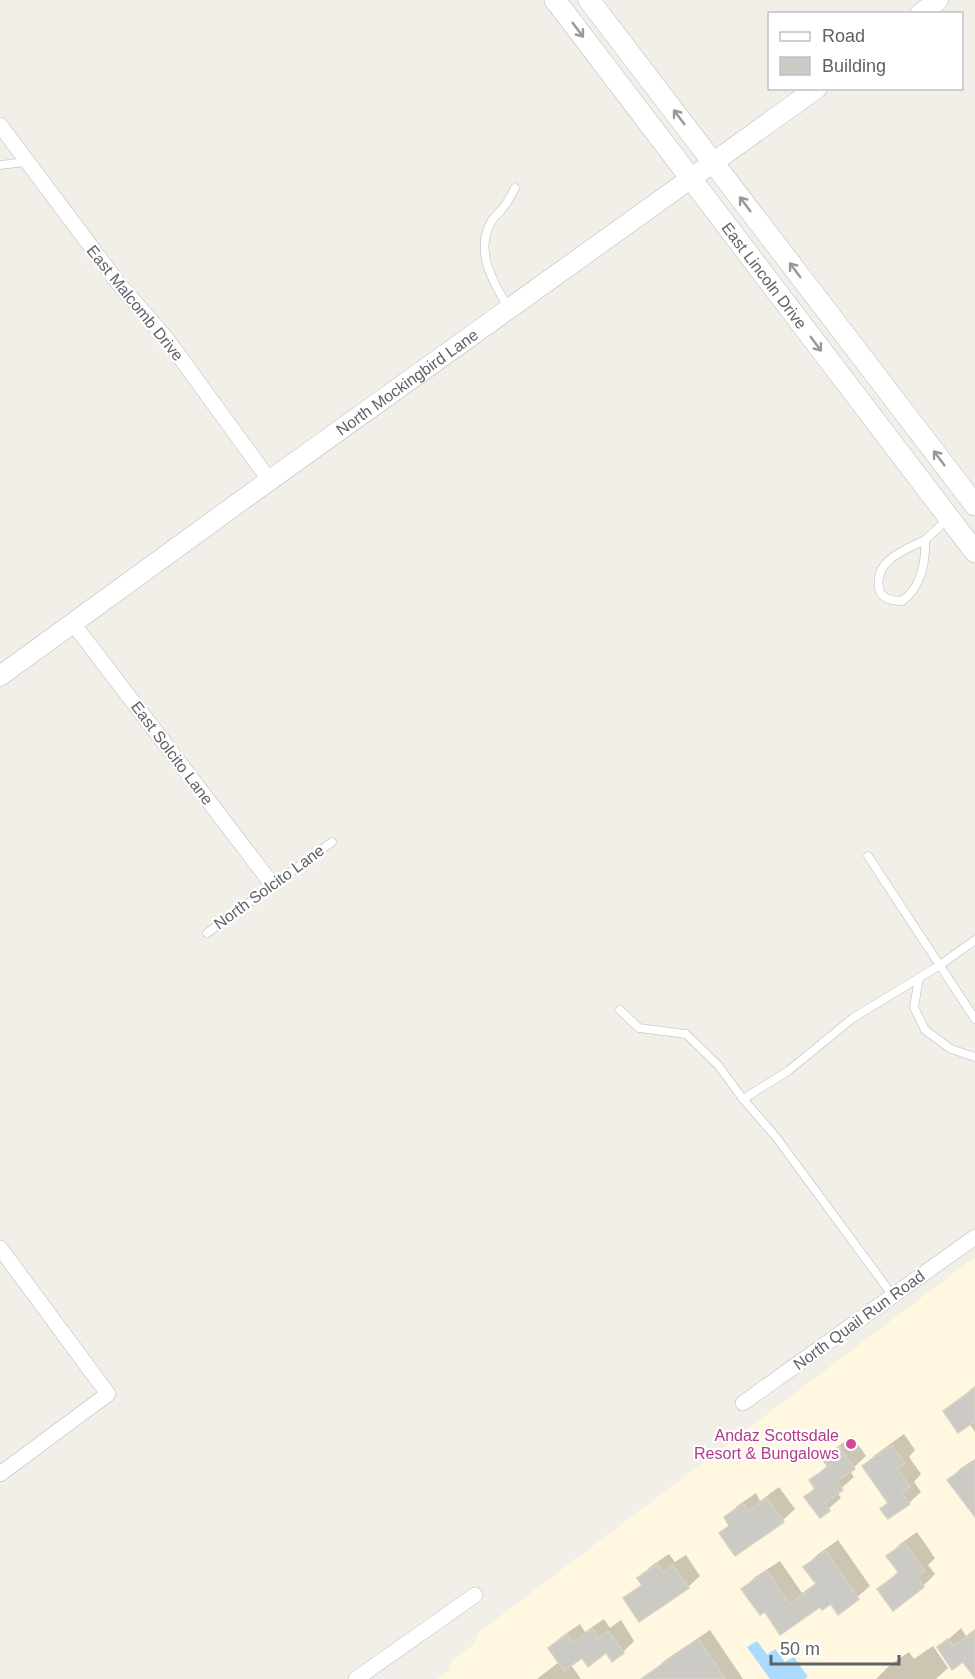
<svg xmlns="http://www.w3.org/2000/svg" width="975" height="1679" font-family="Helvetica,sans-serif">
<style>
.commercial{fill:#fff7df}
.water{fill:#a9dbff}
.shadow{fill:#0003}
.building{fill:#cccac4;stroke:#d6d1c5;stroke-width:1.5}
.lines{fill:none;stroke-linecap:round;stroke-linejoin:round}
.service-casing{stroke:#b7babe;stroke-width:9}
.minor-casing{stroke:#b7babe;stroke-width:16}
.tertiary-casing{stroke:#b7babe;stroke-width:21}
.secondary-casing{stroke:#babec3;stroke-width:22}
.service{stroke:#fff;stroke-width:8}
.minor{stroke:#fff;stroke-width:15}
.tertiary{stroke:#fff;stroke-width:20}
.secondary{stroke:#fff;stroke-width:21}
.oneway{stroke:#969a9d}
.hotel-dot{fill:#d1479c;stroke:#fff;stroke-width:2}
.labels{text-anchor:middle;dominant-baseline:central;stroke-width:4.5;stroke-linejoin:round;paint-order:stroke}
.street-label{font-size:16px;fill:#5e6368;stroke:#fff}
.hotel-label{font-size:16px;fill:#b23c85;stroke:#fff;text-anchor:end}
</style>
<rect width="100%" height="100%" fill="#f1efe7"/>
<!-- commercial -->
<polygon class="commercial" points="975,1257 975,1679 437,1679 449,1671 451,1661 474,1644 479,1632"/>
<!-- water -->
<polygon class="water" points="757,1641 767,1655 775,1649 785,1662 794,1657 808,1677 804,1679 770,1679 747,1647"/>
<!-- shadow -->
<g class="shadow">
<polygon points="975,1386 975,1432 969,1423 945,1411"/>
<polygon points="904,1434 915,1450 909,1457 921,1474 914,1482 921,1492 909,1503 882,1509 889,1502 864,1466 875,1455"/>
<polygon points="852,1436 866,1456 850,1471 854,1477 837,1492 841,1498 820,1516 806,1497 815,1487 811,1480 828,1465 824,1459 836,1448"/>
<polygon points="975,1459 975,1510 949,1480 961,1468"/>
<polygon points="779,1487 795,1509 783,1520 721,1534 730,1524 726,1518 737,1506 756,1493 760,1501"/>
<polygon points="917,1532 935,1558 928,1565 935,1574 923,1586 879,1589 899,1571 888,1556 900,1544"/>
<polygon points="838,1540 870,1586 839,1613 831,1602 821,1605 765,1610 743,1589 755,1577 780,1561 802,1593 816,1583 805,1567 817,1555"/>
<polygon points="669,1554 675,1562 686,1555 700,1576 688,1587 625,1599 643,1583 639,1578 651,1566"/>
<polygon points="604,1619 610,1628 621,1620 634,1641 623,1652 607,1651 582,1656 571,1665 581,1679 537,1679 559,1662 549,1649 561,1637 580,1624 585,1632"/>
<polygon points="961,1628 966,1636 975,1629 975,1665 939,1648"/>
<polygon points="710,1630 743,1679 659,1679 654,1671 664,1661"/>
<polygon points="933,1646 948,1668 936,1679 876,1679 890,1665 909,1652 914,1659"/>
</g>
<!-- building -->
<g class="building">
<polygon points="975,1388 975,1421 958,1433 943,1411"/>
<polygon points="892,1445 905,1463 897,1468 910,1487 902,1493 910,1504 888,1519 880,1509 888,1503 862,1466"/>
<polygon points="840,1447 855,1469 837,1481 843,1490 825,1503 830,1511 820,1518 804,1497 815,1489 809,1480 828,1467 822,1459"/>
<polygon points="975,1461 975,1517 947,1480"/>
<polygon points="767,1498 784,1522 735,1556 719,1533 729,1526 724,1517 743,1504 748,1511"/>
<polygon points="905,1543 925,1571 917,1577 924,1587 893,1611 877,1589 899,1573 886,1556"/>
<polygon points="826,1551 859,1599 838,1615 831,1604 822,1610 820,1607 780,1635 765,1612 760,1615 741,1589 767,1571 790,1604 816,1584 803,1567"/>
<polygon points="657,1564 663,1573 673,1565 689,1588 639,1622 623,1598 642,1585 637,1578"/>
<polygon points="592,1629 598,1638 608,1631 624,1653 612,1662 606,1653 588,1667 582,1658 564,1671 548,1648 567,1634 573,1642"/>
<polygon points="975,1631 975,1678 963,1662 952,1670 937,1647 948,1639 954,1646"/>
<polygon points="698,1639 726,1679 641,1679 684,1649"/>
</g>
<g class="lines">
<defs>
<g id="service">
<polyline points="0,165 26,162"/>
<path d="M509 309C494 283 474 253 491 222 494 217 499 213 503 208 508 202 511 195 515 188"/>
<path d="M925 540C905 550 874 560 879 588 881 599 892 601 902 601 921 588 926 562 925 540L948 519"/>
<polyline points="868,856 975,1019"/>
<polyline points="207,933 332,842"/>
<polyline points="919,978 914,1007 925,1030 951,1049 975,1057"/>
<polyline points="620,1010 639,1028 686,1034 718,1065 743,1099 788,1071 853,1018 940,965 975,940"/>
<polyline points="743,1099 776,1137 893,1296"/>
</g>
<g id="minor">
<polyline points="0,125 119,284 166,338 270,481"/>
<polyline points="72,622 272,884"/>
<polyline points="0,1248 108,1394 0,1474"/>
<polyline points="743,1403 975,1237"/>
<polyline points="356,1679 475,1595"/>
</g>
<g id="tertiary">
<polyline points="920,14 938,0"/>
<path id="s1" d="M0 676 245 498 817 88"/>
</g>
<g id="secondary">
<path id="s2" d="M555 0 975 552"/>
<polyline points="589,0 975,505"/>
</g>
</defs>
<!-- service casing -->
<use href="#service" class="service-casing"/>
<!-- minor casing -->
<use href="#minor" class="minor-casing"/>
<!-- tertiary casing -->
<use href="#tertiary" class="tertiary-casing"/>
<!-- secondary casing -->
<use href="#secondary" class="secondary-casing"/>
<!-- service -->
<use href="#service" class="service"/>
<!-- minor -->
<use href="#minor" class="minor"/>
<!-- tertiary -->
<use href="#tertiary" class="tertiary"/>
<!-- secondary -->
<use href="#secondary" class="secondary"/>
</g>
<!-- one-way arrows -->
<defs><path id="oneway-shaft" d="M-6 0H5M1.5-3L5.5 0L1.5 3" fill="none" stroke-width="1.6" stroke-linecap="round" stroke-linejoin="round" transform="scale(1.5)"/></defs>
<g class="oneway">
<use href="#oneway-shaft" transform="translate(578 30) rotate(53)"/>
<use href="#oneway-shaft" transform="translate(679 117) rotate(-127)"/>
<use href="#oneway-shaft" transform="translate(745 204) rotate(-127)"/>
<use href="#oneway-shaft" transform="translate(795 270) rotate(-127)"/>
<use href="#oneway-shaft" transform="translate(816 344) rotate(53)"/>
<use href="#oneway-shaft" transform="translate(939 458) rotate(-127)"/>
</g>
<!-- markers -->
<circle class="hotel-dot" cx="851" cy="1444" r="6"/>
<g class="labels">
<!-- street labels -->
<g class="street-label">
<text stroke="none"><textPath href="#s2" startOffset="346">East Lincoln Drive</textPath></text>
<text transform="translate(135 303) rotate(51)">East Malcomb Drive</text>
<text stroke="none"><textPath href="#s1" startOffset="502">North Mockingbird Lane</textPath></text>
<text transform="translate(172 753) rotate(53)">East Solcito Lane</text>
<text transform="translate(269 887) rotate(-36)">North Solcito Lane</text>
<text transform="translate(859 1320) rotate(-36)">North Quail Run Road</text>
</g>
<!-- hotel labels -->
<g class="hotel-label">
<text x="839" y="1435">Andaz Scottsdale<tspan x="839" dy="18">Resort &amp; Bungalows</tspan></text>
</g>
</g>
<!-- legend -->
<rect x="768" y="12" width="195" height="78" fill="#ffffff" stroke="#bfc1c3" stroke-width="1.5"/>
<rect x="780" y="32" width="30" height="9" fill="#ffffff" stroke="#bfc1c3" stroke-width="1.5"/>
<text x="822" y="42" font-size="18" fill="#5e6368">Road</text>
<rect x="780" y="57" width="30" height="18" fill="#cccac4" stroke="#bfc1c3" stroke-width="1.5"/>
<text x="822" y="72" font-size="18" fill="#5e6368">Building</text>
<!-- scale -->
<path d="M771 1655v9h128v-9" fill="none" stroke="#5e6368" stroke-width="3"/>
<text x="780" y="1655" font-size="18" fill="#5e6368" stroke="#ffffff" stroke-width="4.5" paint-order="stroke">50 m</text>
</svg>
